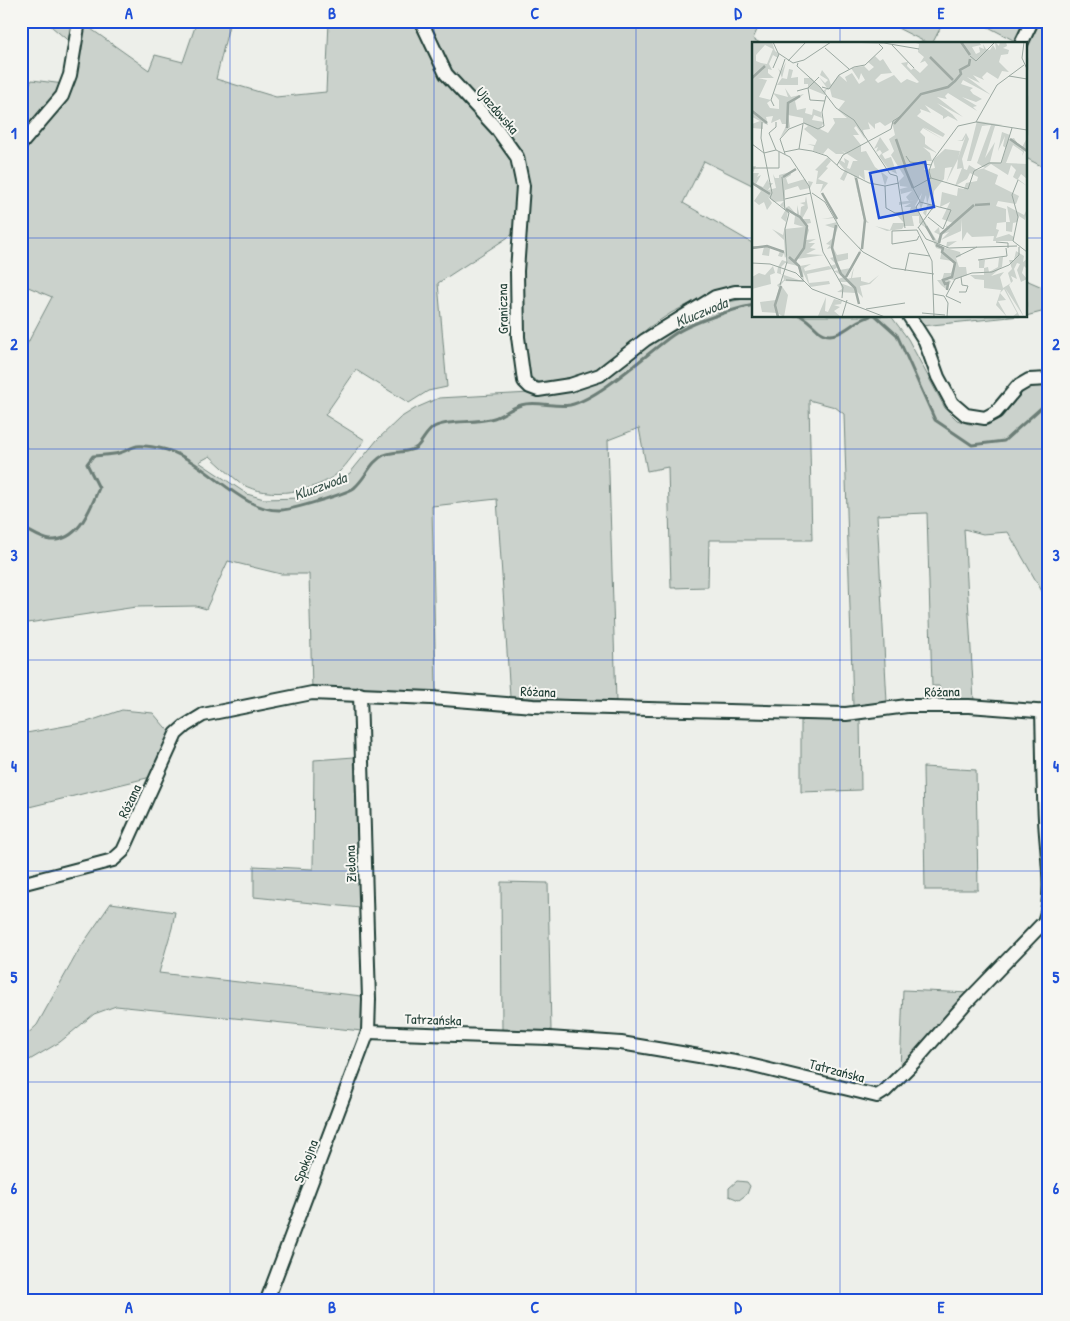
<svg xmlns="http://www.w3.org/2000/svg" width="1070" height="1321" font-family="'Patrick Hand',sans-serif">
<style>
.green{fill:#cbd2cc;stroke:#758880}
.lines{fill:none;stroke-linecap:round;stroke-linejoin:round}
.stream{stroke:#6c7e77;stroke-width:3}
.street-casing{stroke:#1f3d34;stroke-width:16}
.street{stroke:#f6f6f2;stroke-width:12}
.grid{fill:none;stroke:#1d4ed8;stroke-width:1;stroke-opacity:0.55}
.labels{text-anchor:middle;dominant-baseline:central;stroke-width:4;stroke-linejoin:round;paint-order:stroke}
.street-label{font-size:14px;fill:#1f3d34;stroke:#f6f6f2}
.water-label{font-size:15px;font-style:italic;fill:#3f5850;stroke:#f6f6f2}
.inset-river{fill:none;stroke:#9faaa4;stroke-width:2.5}
.inset-road{fill:none;stroke:#9ba8a1;stroke-width:1}
.view{fill:#1d4ed8;fill-opacity:0.15;stroke:#1d4ed8;stroke-width:2.5}
.inset-edge{fill:none;stroke:#1f3d34;stroke-width:2.5}
.neatline{fill:none;stroke:#1d4ed8;stroke-width:2}
.grid-label{font-size:16px;text-anchor:middle;font-weight:bold;fill:#1d4ed8}
</style>
<rect width="100%" height="100%" fill="#edefea"/>
<filter id="ink" filterUnits="userSpaceOnUse"><feTurbulence type="fractalNoise" baseFrequency=".02" numOctaves="2"/><feDisplacementMap in="SourceGraphic" scale="10" xChannelSelector="R" yChannelSelector="G"/><feConvolveMatrix kernelMatrix="1 2 1 2 8 2 1 2 1" color-interpolation-filters="sRGB"/></filter>
<g filter="url(#ink)">
<!-- green -->
<g class="green">
<polygon points="45,21 74,21 72,44"/>
<path d="M197 21H230L216 79 276 97 326 92 329 21H761L753 39 762 44H754V186L704 161 683 203 754 244V286L705 296 671 313 648 328 609 364 581 378 546 384 536 381 530 376 525 363 521 155 503 125 494 131 514 159 519 185 516 232 438 283 447 387 428 391 409 403 356 370 325 415 365 440C356 450 348 464 338 473 316 492 268 500 242 484 231 476 220 465 210 456L199 462 247 494 264 499 300 498 323 492 350 473 377 440 400 418 416 408 439 398 567 391 618 368 681 321 718 304 754 297V316H891L908 339 945 408 957 420 969 424H986L1002 416 1024 389 1042 385 1047 350H1049V594L1043 593 1008 532 983 534 964 529 974 701 941 698 939 686H932L927 513 877 515 887 702 853 706 844 414 835 407 809 400 812 540H709L708 587 671 588 668 467 647 471 639 428 608 440 616 702 510 697 497 499 432 506 436 692 312 689 309 574H281L228 561 206 609 196 606 136 607 21 624V448H27L21 440V350H24L52 297 21 284V150L67 97 73 87 84 24 149 70 155 55 183 62Z"/>
<polygon points="884,21 944,21 932,44 929,44"/>
<polygon points="977,21 1025,21 1015,41"/>
<polygon points="1038,21 1049,21 1049,170 1026,158 1026,44"/>
<polygon points="32,80 64,84 58,96 21,134 21,98"/>
<polygon points="1026,280 1049,290 1049,310 1026,316"/>
<polygon points="914,316 1020,316 922,326"/>
<polygon points="122,710 153,713 171,734 151,777 21,809 21,734 87,722"/>
<polygon points="860,716 861,790 801,792 801,720"/>
<polygon points="354,757 360,908 254,897 254,866 313,869 314,760"/>
<polygon points="923,767 976,770 978,890 925,890"/>
<polygon points="501,882 548,883 551,1031 502,1031"/>
<polygon points="111,903 175,912 172,928 159,973 362,996 362,1031 116,1006 94,1014 60,1042 21,1065 21,1040 37,1025 80,948"/>
<polygon points="903,990 970,993 900,1070"/>
<polygon points="737,1181 747,1182 750,1186 747,1194 739,1200 729,1196 729,1188"/>
</g>
<g class="lines">
<!-- stream -->
<g class="stream">
<path d="M801 316C810 321 812 325 819 331 832 341 845 330 855 323 860 320 865 318 870 316"/>
<polyline points="876,316 897,335 935,420 972,445 1004,441 1042,407 1048,383"/>
<path d="M21 527C30 531 41 539 50 540 79 542 90 509 99 488L87 464 93 456C102 455 111 455 119 453 125 452 131 447 137 446 143 445 153 447 159 448 204 456 239 513 282 510 294 509 345 494 354 488 366 478 370 462 384 455 395 450 408 454 417 447 423 441 426 432 434 427 450 419 475 424 494 418 503 415 511 408 521 405 536 400 554 408 570 405 600 398 646 354 673 335 690 323 733 309 754 305"/>
</g>
<defs>
<g id="street">
<polyline points="421,21 446,74 497,129 517,157 523,186 517,271 518,337 524,381 530,387 538,390 570,385 600,375 645,340 715,297 735,292 754,292"/>
<polyline points="1021,44 1032,21"/>
<polyline points="21,144 62,96 70,75 79,21"/>
<polyline points="909,316 925,341 938,377 952,403 966,415 985,418 996,412 1017,387 1029,380 1049,379"/>
<polyline points="21,884 113,860 123,851 176,734 185,726 203,715 312,693 431,698 533,706 687,710 846,714 907,706 969,706 1049,712"/>
<path d="M368 1032 549 1038 621 1043 741 1063 877 1096 885 1091 916 1060 964 1005 1044 922C1055 893 1046 850 1045 819 1043 783 1043 747 1042 711"/>
<polyline points="267,1300 368,1032 369,999 360,694"/>
</g>
</defs>
<!-- street casing -->
<use href="#street" class="street-casing"/>
<!-- street -->
<use href="#street" class="street"/>
</g>
</g>
<!-- grid -->
<path class="grid" d="M230 21V1300M434 21V1300M636 21V1300M840 21V44M21 238H754M1026 238H1049M840 316V1300M21 449H1049M21 660H1049M21 871H1049M21 1082H1049"/>
<g class="labels">
<!-- street labels -->
<g class="street-label">
<text transform="translate(498 110) rotate(49)">Ujazdowska</text>
<text transform="translate(502 309) rotate(-91)">Graniczna</text>
<text transform="translate(538 691) rotate(2)">Różana</text>
<text transform="translate(942 691) rotate(-1)">Różana</text>
<text transform="translate(129 801) rotate(-65)">Różana</text>
<text transform="translate(350 864) rotate(-92)">Zielona</text>
<text transform="translate(433 1019) rotate(2)">Tatrzańska</text>
<text transform="translate(837 1070) rotate(15)">Tatrzańska</text>
<text transform="translate(305 1161) rotate(-69)">Spokojna</text>
</g>
<!-- water labels -->
<g class="water-label">
<text transform="translate(701 312) rotate(-22)">Kluczwoda</text>
<text transform="translate(320 486) rotate(-20)">Kluczwoda</text>
</g>
</g>
<!-- overview -->
<g transform="translate(752 42)">
<rect width="275" height="275" fill="#edefea"/>
<path d="M0 0H20L23 9 27 12 26 16 21 13 17 22 20 28 16 27V31L22 36H6L15 38 7 55 19 58 15 61 18 66 27 67V58L21 51 36 55 33 46 39 55 52 52 43 59 45 68 54 66 53 71 60 73 61 67 69 70 70 76 62 73 60 78 72 80 68 87 76 91 83 81 81 76H95L86 68 93 59 80 55 78 47 74 48 73 53 56 46V42H52V36H59L71 49 75 46 67 35 73 41 76 38 68 33 70 28 77 37 79 43 87 33 95 40 93 35 100 31 107 42 113 38 109 31 107 38 99 26 112 24 117 29 122 25 116 20 123 14 128 19 131 17 140 31 129 32 123 38 126 41 142 33 149 41 155 37 165 41 167 40 149 21 156 20 155 24 159 28 162 26 168 31 176 23 173 19 168 21 172 15 166 10 167 2 161 0H227L229 3 220 5 224 12 228 10 227 5 232 7 231 2 234 7 238 8 241 3 244 8 243 0 247 4 248 0H254L255 4 251 6 257 8 256 12 249 13 247 20 257 30 250 29 246 37 235 30 230 35 232 38 221 33 228 41 215 35 239 53 211 38 209 42 221 46 218 48 221 52 230 57 224 60 210 55 225 64 221 65 225 69 196 51 193 54 195 57 185 55 211 75 185 61 208 78 200 72 206 79 196 74 191 77V74L173 63 179 71 168 67 169 70 165 74 193 92 191 95 171 85 190 97 171 86 168 90 173 95V102L185 111 171 105 178 111 180 119H175L172 128 183 126 181 118 193 107 208 109 206 116 214 93 211 99 205 98H210L214 91 217 97 210 117 212 127 215 128 217 123 225 128 233 126 225 121 239 83 230 84 219 119H215L225 79 251 83 243 84 233 116 243 100 238 120 249 121 254 106 251 104 253 94 246 109 250 90 258 93 257 97 262 96 269 107 275 96V112L273 108 270 114 271 110 261 103 254 121 275 122V137L269 132 266 137 275 144 261 135 264 128 259 123 256 133 239 122 232 127 246 133 243 142 267 154 264 162 246 159 244 164 254 167V180H258L255 164 272 173 275 167 273 178 267 174 265 180 261 181 260 190 254 189V180L245 181 244 187 247 188 244 196 257 192 262 195 261 199H241L242 194 220 195 215 190 210 199V177L209 189 189 198 197 190 191 192 187 204 194 206 195 200 205 199 194 206 208 210 209 214 204 216 207 225H214L215 233 202 238 192 236 199 239 195 248 189 243 185 238H190L192 231H199L202 223 200 219 188 217 190 208 184 206 177 188 167 181V174H160L162 184H152L150 187 135 189 123 184 138 188 141 181H152L143 171H157L159 165H152L159 161 147 163V160L163 158 157 159 154 155 160 149 149 152 148 147 156 145 148 144 147 139 152 134 139 113 142 109 137 97 143 93 140 80 133 84 128 80 123 82V87L116 80 118 87 111 88 113 97 104 84 102 86 107 93H101L109 103V110L114 109 123 125 136 135 133 144 129 130 112 128 113 138 107 133V137L105 135 103 138 113 177 117 181 113 180 110 208 94 237 99 236 100 231 102 225 100 236 109 235V239L117 241 127 233 118 242 108 244 111 256 103 247 107 262 104 251 85 250 90 247 88 241 102 246 96 240H88L86 237 92 235 82 229 99 226 108 208 107 204 109 207 112 179 102 134 96 130 92 139 88 137 93 128 87 121 88 118 93 121 92 116 97 119 95 126 98 127 101 119H106L89 108 94 112H84L76 106 71 112 61 109 62 104 55 102 63 103 65 98 52 87 56 84 51 81V76L36 73 38 85 28 96 35 82H30L28 77 19 81 21 74 14 75 16 83 11 81V87L0 86V82L8 79 0 75ZM13 3 21 7 15 22 9 21 4 19V13ZM206 117 205 127 210 126 203 144 215 137 218 131 226 135 225 139 214 141 212 147 206 146 205 154 190 150 188 165 198 160 190 177 201 181 198 186 194 183 195 188 188 192 187 185 182 190 188 193 185 199 163 164 170 151 167 161 169 167 174 153 175 162 178 152 180 153V163L176 162 171 171 174 174 175 167 181 168 182 149 192 137 193 126 200 125 194 141ZM34 20 30 36 35 37 37 27 41 28 39 36 46 35V43H25L30 36 26 26 29 30ZM128 95 137 108 130 112 133 117 139 115 145 132 137 128 127 114 130 111 128 108 124 110 126 105 122 107ZM76 115 79 119 74 125 76 126 66 137 76 141 68 151 71 142H64L66 129 63 128ZM1 124H4L1 131H7L5 135 9 133 4 142 11 145 16 137 17 141H21L16 148 24 146 21 132 23 136H27V133L38 130 39 133 34 136 36 142 53 137 57 145 56 139 61 140 58 146 48 148 46 144 33 148V166L37 164 45 173V163L48 175 49 165 53 163 48 161 53 160 54 154 56 166 50 177H58L59 181 54 182 57 188 54 198 64 197 56 201H63L58 206 64 207 54 212 72 213 45 217V220L48 224 59 222 52 226 53 229 77 224 80 227 55 232 57 241 77 239 78 242 58 245 51 230 52 240 32 239 29 243 36 253 32 275 27 272 26 275V271L10 270 8 260 24 258 27 246 25 243 32 238 31 233 25 231 26 225 30 218 36 220 35 213 33 216 32 211 30 215 26 214 28 209 18 206 17 214 10 213 12 205 0 207V204H15L33 210 32 198 20 187 31 193 34 180 29 176 34 167 28 163 32 159 22 160 16 155 20 161 15 168 12 160 7 163 2 159 9 149 0 141ZM36 169 43 174 42 182 52 185 33 187ZM33 221 46 224 50 239 29 232V225ZM74 157 85 178 86 185 80 203 85 213 96 211V217L84 220 86 225 81 228 78 224 84 222 78 216 82 215 80 206 75 207 78 203 74 202 81 196 84 187 73 183 85 180 83 176 70 177 82 175ZM264 209 272 214 271 220 275 217V227L272 224 270 231 275 237 269 240 265 228 268 222 265 221 262 227 265 237 259 234 261 239 257 243 272 275 253 246 268 275H260L265 271 252 247 248 251 254 258 246 259 255 275 244 263 249 248 232 246V238L223 237 218 233H232V226H227V218H233L232 226 236 225 237 230 246 225 247 216 251 215 250 225 239 234 252 230 248 235 251 246 259 241 256 231 260 227 257 218H262ZM21 224 23 231 18 233 19 242 0 247V235L7 231 13 233ZM74 255 73 269 76 270 82 257 90 259 89 262 82 263 88 265 82 269 89 275 66 274Z" fill="#cbd2cc" fill-rule="evenodd"/>
<path class="inset-river" d="M209 0 218 13M178 15 201 38M0 36 13 24M0 69 15 81M142 82 169 52 196 45 203 39 209 32 208 28 217 23 218 17M35 86 36 61 48 54M144 97 153 123M258 97 275 109M152 124 161 146M31 135 44 127M104 136 113 178 110 207M0 141 18 152M70 151 85 177M223 163 238 162M34 167 48 175 55 184 52 206 43 219M84 183 80 206 84 220 89 232 103 246 107 262M174 184 182 198M187 201 189 192 222 163M184 203 191 206 190 210 203 221 200 235 191 238 193 242 196 241 195 248M0 206 15 204 32 210M37 215 47 224 50 235M94 235 108 210M26 275 23 263 29 244"/>
<path class="inset-road" d="M21 0 26 11 41 21 52 18 79 0M87 0 132 1 167 7M272 0 270 16 275 27M140 3 162 26M73 6 97 27M218 14 224 19 243 0M36 19 54 0M46 21 45 24 68 45 84 66 102 78 138 132 145 134 153 186M21 26 27 12M257 34 275 37M70 45 77 47 87 33 102 25 113 23 131 6 127 2M56 46 58 58 73 59M45 49 56 46 67 35M22 64 19 58 33 17M10 80 9 96 20 151 18 156 37 171 33 187 35 220 28 243M224 80 245 43 272 23M139 87 141 79 149 74M0 102 12 111 24 108M47 107 51 82M24 108 38 115 57 144 71 210 91 245 90 256M24 108 17 91 24 85V80M32 110 47 107 60 109 75 114 89 127 117 141 133 144 147 141M33 112 28 97 37 87 52 81 66 87 72 84 70 70 74 54M154 114 158 120 179 123M85 123 91 113 139 87M0 126H27M27 126V110M30 135 33 168M179 136 177 129 181 118 206 84 224 80 275 88M179 136 216 147 222 129 237 121H249L260 86M266 138 260 153 266 175 261 199 275 210M133 144 134 166 143 171 152 170M60 151 73 160 88 186 111 210 140 226 182 232M33 157 59 151M168 160 199 168 191 187 176 175M174 184 164 165 168 159 161 146 179 136M166 185 174 197 197 206 265 204M166 186 182 164M165 188 180 219 182 275M165 188 140 189V202L165 198 167 194M244 200 256 201V206M204 215 225 205M226 218 255 214 254 206M0 221 18 222 44 231 60 247 133 275M153 229 157 211 178 214M34 238 52 239M207 250H214L216 244 210 243 209 235M181 252 192 254 196 261 195 275M194 254 203 237 220 231 240 230 257 223 267 213V205M194 254 209 261M114 267 153 261M170 271 193 273M90 275 95 258"/>
<path class="view" d="M173 120 182 165 127 176 118 131Z"/>
<rect width="275" height="275" class="inset-edge"/>
</g>
<!-- margin -->
<rect width="1070" height="1321" fill="none" stroke="#f6f6f2" stroke-width="55"/>
<rect x="28" y="28" width="1014" height="1266" class="neatline"/>
<g class="grid-label">
<text x="129" y="19">A</text>
<text x="332" y="19">B</text>
<text x="535" y="19">C</text>
<text x="738" y="19">D</text>
<text x="941" y="19">E</text>
<text x="14" y="139">1</text>
<text x="1056" y="139">1</text>
<text x="14" y="350">2</text>
<text x="1056" y="350">2</text>
<text x="14" y="561">3</text>
<text x="1056" y="561">3</text>
<text x="14" y="772">4</text>
<text x="1056" y="772">4</text>
<text x="14" y="983">5</text>
<text x="1056" y="983">5</text>
<text x="14" y="1194">6</text>
<text x="1056" y="1194">6</text>
<text x="129" y="1313">A</text>
<text x="332" y="1313">B</text>
<text x="535" y="1313">C</text>
<text x="738" y="1313">D</text>
<text x="941" y="1313">E</text>
</g>
</svg>
